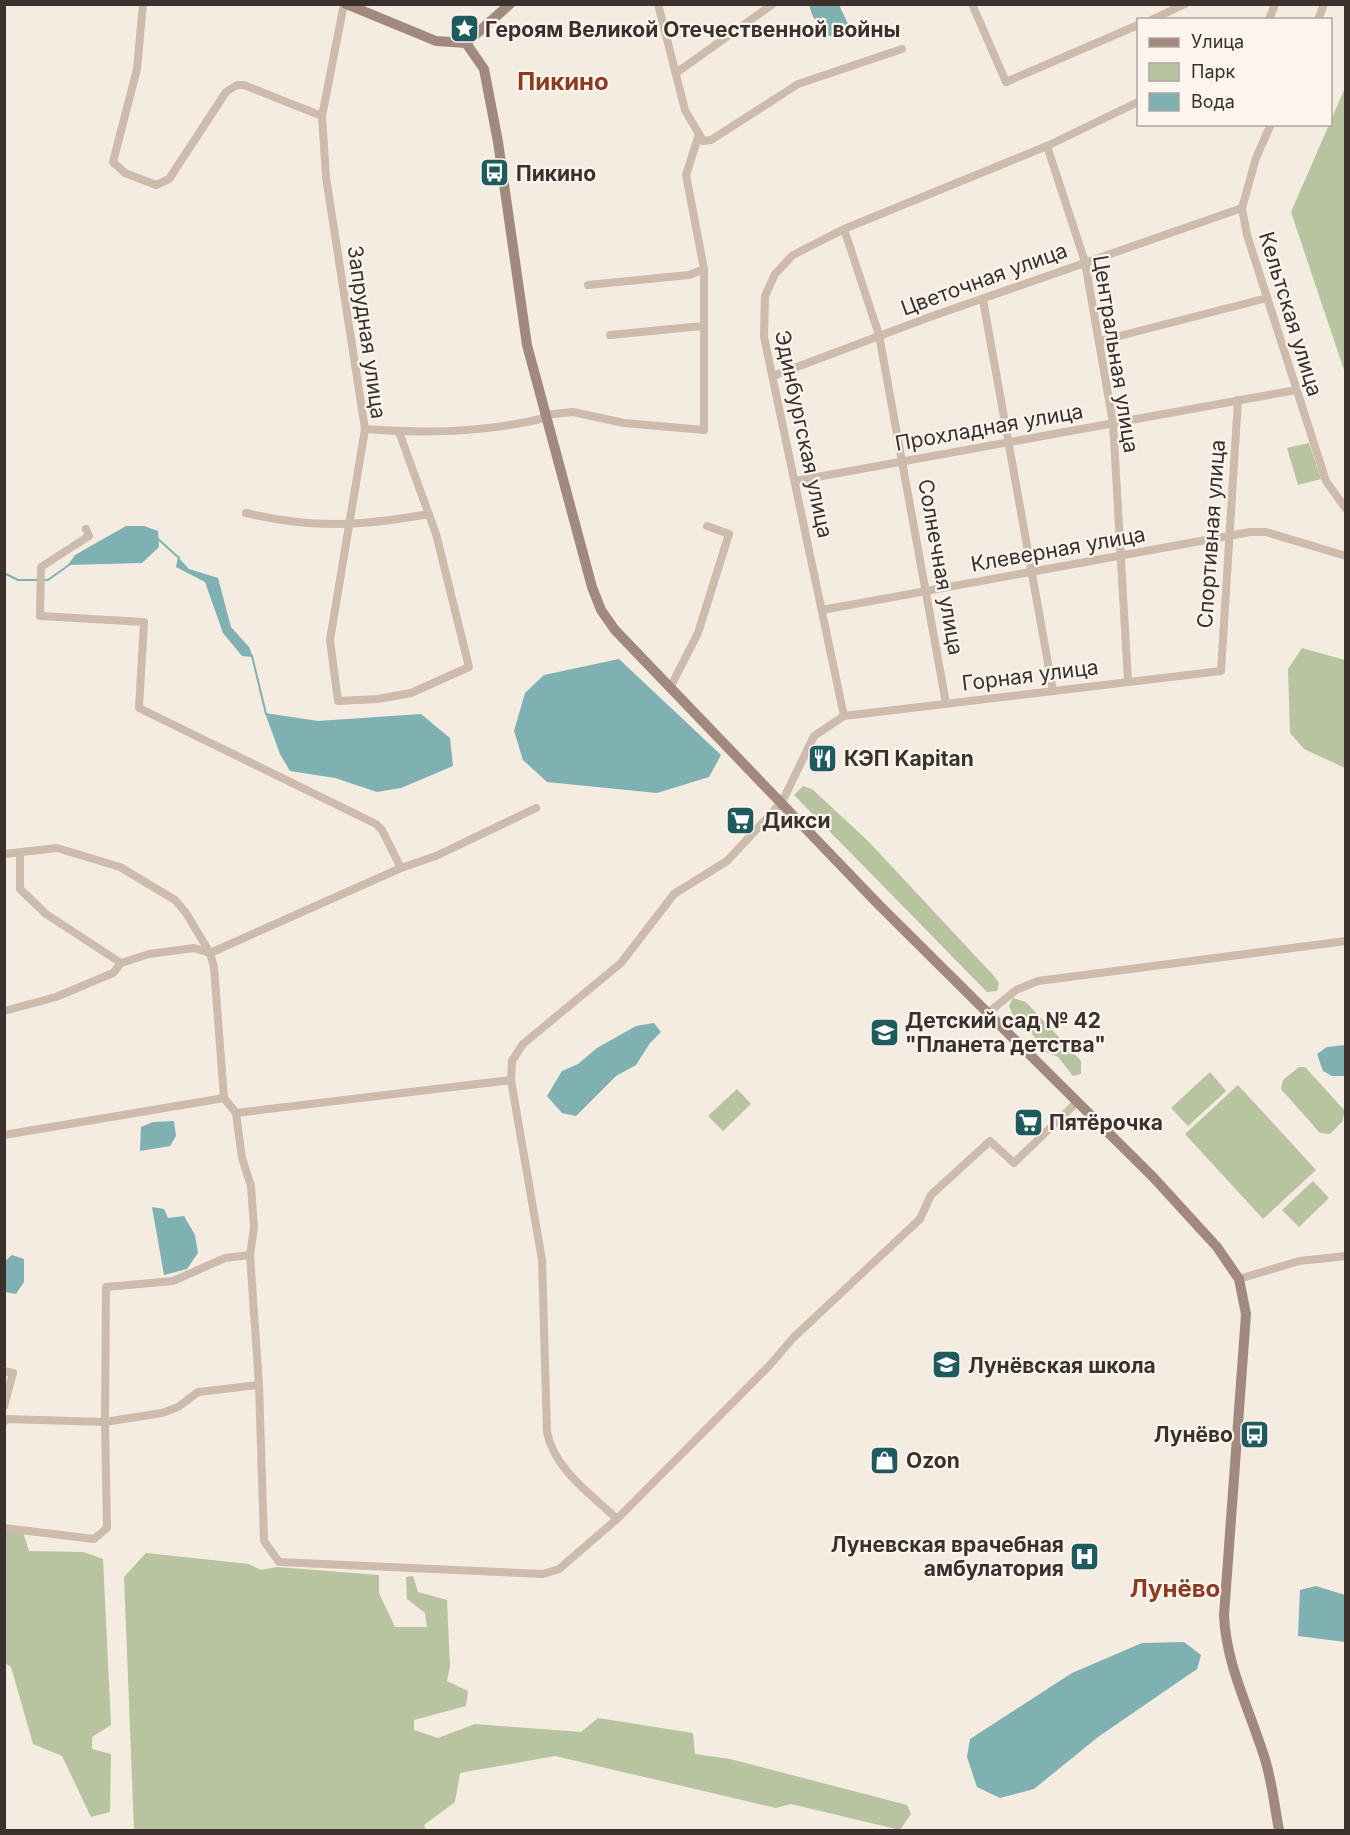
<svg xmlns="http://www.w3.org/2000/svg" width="1350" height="1835" font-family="Inter,sans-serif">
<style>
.green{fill:#b8c4a0}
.water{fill:#7fb0b2}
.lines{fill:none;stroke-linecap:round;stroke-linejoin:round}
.stream{stroke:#7fb0b2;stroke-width:2}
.street{stroke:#cdbbac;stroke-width:8}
.secondary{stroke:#a18a7d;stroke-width:10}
.labels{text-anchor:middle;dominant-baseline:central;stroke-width:4.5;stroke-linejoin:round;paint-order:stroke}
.poi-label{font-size:21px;font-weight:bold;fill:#3b302b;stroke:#fbf5ee;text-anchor:start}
.street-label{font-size:21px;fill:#3b302b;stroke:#fbf5ee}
.quarter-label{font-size:24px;font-weight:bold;fill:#8c3b22;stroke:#fbf5ee}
</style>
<rect width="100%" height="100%" fill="#f4ebe1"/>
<!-- green -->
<g class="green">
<polygon points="1345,88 1345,373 1291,212"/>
<polygon points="1309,443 1321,479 1298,485 1287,448"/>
<polygon points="1302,648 1345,660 1345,768 1304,749 1290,733 1288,669"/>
<polygon points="803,786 812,789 868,841 994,976 999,983 997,991 987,992 794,795"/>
<polygon points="1013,998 1026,1002 1081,1061 1081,1074 1073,1076 1058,1057 1046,1052 1040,1045 1023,1021 1013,1015 1009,1006"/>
<polygon points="1299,1067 1305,1067 1345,1111 1342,1122 1330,1134 1320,1133 1281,1089 1283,1080"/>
<polygon points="1210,1072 1226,1091 1188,1126 1171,1108"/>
<polygon points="1238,1085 1316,1170 1263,1219 1185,1134"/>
<polygon points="737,1089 751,1104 723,1131 708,1116"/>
<polygon points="1313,1181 1329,1198 1299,1227 1282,1210"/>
<polygon points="5,1528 22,1529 29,1551 83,1552 103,1559 111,1725 92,1737 92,1749 111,1754 110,1812 91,1817 62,1756 33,1744 11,1667 5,1663"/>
<polygon points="146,1553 249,1564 261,1570 277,1567 379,1575 379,1593 395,1627 427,1627 425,1613 407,1599 406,1577 413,1576 418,1592 447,1600 450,1666 447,1681 468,1691 466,1706 414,1720 414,1730 438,1738 475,1724 581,1732 598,1718 693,1733 695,1754 730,1759 907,1805 911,1814 900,1830 791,1804 776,1808 555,1756 460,1773 455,1802 424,1825 426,1830 134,1830 124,1577"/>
</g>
<!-- water -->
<g class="water">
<polygon points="809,5 839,5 850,28 845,36 827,36 813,17"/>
<polygon points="126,526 144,526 158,531 159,547 142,563 68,565 75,555"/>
<polygon points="178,557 189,569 218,578 231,627 249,647 253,657 242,656 223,633 205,582 176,567"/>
<polygon points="619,659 721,755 709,777 657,793 547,782 523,760 514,731 525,693 544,675"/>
<polygon points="265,713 318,721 421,714 450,738 453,766 401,788 377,792 335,778 290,771 280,754"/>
<polygon points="654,1023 661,1032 650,1043 636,1065 616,1076 576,1116 562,1113 547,1096 562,1071 578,1064 597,1048 636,1026"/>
<polygon points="1345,1045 1345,1076 1332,1076 1323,1071 1317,1054 1327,1047"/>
<polygon points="174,1121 176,1136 170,1146 140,1151 141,1127 153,1122"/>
<polygon points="152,1207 164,1209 168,1218 184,1216 195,1235 198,1253 187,1269 164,1275"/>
<polygon points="12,1255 24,1259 24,1282 16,1294 5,1292 5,1261"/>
<polygon points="1316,1586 1345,1595 1345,1642 1298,1636 1300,1590"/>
<polygon points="1184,1642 1201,1655 1197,1669 1098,1737 1034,1789 1000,1798 977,1787 967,1757 970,1739 1072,1673 1142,1643"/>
</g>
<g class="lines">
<!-- stream -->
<g class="stream">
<polyline points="157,538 179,558"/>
<polyline points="4,573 18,580 37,580"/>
<polyline points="43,580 48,580 69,565"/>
<polyline points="252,656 266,714"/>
</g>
<!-- street -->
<g class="street">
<polyline points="143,4 137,69 113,162 125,173 156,185 169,179 226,92 237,85 244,85 322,116"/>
<polyline points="344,4 322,116 326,177 365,429 330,640 338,701 378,699 411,693 469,667 436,534 399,432"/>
<polyline points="658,4 685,110 703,141 711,140 798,84 902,49"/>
<polyline points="972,4 1006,82 1138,25"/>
<polyline points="1151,20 1185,4"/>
<polyline points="1269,20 1275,4"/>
<polyline points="1318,20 1324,4"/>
<polyline points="676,73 773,4"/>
<polyline points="1271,124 1256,158 1242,208 1247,235 1326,481 1346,509"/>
<polyline points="1047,146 1085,262 1113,423 1128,681"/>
<polyline points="844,229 879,335 946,703"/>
<polyline points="588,285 689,275 704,269"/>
<polyline points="983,300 1053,691"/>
<polyline points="610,335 702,326"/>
<polyline points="1100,341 1267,298"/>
<polyline points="773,376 927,318 1242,208"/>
<polyline points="544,415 573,412 624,423 704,430 704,269 686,175 699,134"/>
<path d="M365 429C425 434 487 432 545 418"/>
<polyline points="795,481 1296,390"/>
<path d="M246 513C314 529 361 526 429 514"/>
<polyline points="86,529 89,536 41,567 40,616 144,622 139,708 376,824 382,830 401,868 436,856 536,808"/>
<polyline points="822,610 1250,532 1266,532 1346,556"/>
<polyline points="671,686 698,633 729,534 707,526"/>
<polyline points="844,716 764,337 765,296 775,274 793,255 844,229 1047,146 1138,102"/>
<polyline points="20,853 20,889 46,914 121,963"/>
<polyline points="4,854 57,848 120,867 175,900 186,913 210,953 401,868"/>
<polyline points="4,1011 56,997 113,973 121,963 149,954 194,948 210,953 214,967 224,1098 236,1113 242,1158 251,1186 254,1228 250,1255 259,1385 264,1541 279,1562 543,1574 559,1569 617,1519 769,1366 793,1338 920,1219 931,1195 990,1141 1014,1163 1077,1102"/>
<polyline points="988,1013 1016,990 1038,981 1346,941"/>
<polyline points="236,1113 511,1080"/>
<polyline points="4,1135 224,1098"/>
<polyline points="1239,1279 1299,1261 1346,1256"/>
<polyline points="4,1371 13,1373 4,1406"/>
<polyline points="4,1422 6,1419 105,1422 162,1413 178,1407 198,1392 259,1385"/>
<path d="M617 1519C591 1494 554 1469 547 1432L542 1260 511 1080 512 1061 523 1044 621 963 674 894 727 861 782 802 814 736 844 716 1221 671 1238 400"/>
<polyline points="4,1528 94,1539 107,1528 105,1422 106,1287 173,1281 225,1258 250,1255"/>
</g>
<!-- secondary -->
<g class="secondary">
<polyline points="346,4 436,41 466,43"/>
<path d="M466 43 484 69 498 142 527 345 592 587 601 610 615 630 879 905 1153 1177 1217 1247 1239 1279 1246 1314 1224 1615C1226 1664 1248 1706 1263 1753 1272 1778 1274 1805 1279 1830"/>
<polyline points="466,43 510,4"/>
</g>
</g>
<!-- icons -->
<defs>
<symbol id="sight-square" viewBox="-11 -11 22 22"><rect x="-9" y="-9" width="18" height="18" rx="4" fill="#1f5a5e" stroke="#fbf5ee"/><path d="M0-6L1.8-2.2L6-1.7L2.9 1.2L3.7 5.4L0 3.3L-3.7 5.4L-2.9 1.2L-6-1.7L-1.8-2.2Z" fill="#fff"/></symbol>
<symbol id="bus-square" viewBox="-11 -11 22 22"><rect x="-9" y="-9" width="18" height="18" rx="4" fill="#1f5a5e" stroke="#fbf5ee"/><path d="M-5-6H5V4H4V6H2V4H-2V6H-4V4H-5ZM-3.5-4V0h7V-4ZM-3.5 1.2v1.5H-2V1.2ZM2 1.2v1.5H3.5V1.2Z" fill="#fff"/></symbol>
<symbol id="restaurant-square" viewBox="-11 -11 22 22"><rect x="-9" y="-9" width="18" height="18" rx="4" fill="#1f5a5e" stroke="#fbf5ee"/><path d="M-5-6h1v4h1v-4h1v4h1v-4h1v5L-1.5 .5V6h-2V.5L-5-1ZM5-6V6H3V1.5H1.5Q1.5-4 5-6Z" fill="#fff"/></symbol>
<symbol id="supermarket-square" viewBox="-11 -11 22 22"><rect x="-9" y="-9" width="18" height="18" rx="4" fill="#1f5a5e" stroke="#fbf5ee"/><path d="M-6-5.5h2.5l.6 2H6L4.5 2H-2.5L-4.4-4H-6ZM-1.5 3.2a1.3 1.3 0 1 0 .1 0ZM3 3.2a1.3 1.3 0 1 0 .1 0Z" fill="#fff"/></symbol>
<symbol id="school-square" viewBox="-11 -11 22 22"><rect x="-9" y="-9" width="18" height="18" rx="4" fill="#1f5a5e" stroke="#fbf5ee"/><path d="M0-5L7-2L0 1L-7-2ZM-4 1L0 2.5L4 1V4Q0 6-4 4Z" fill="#fff"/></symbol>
<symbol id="shop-square" viewBox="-11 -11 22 22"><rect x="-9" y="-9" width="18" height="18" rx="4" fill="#1f5a5e" stroke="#fbf5ee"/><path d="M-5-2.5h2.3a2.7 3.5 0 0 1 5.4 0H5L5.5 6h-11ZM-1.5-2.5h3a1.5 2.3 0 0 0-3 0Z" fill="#fff"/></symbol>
<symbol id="hospital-square" viewBox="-11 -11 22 22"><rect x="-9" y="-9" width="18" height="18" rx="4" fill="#1f5a5e" stroke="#fbf5ee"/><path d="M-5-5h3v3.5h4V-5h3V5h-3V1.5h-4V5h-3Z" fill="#fff"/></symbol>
</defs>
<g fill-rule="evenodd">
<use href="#sight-square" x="448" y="12" width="33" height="33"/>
<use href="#bus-square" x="478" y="156" width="33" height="33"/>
<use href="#restaurant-square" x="806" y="742" width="33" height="33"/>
<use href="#supermarket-square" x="724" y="804" width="33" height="33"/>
<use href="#school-square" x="868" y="1016" width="33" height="33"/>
<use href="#supermarket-square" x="1012" y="1106" width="33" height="33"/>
<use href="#school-square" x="930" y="1348" width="33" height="33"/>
<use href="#bus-square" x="1238" y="1418" width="33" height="33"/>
<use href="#shop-square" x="868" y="1444" width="33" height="33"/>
<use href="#hospital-square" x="1068" y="1540" width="33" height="33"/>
</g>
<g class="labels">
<!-- poi labels -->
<g class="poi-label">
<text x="485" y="29">Героям Великой Отечественной войны</text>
<text x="516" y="173">Пикино</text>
<text x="844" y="758">КЭП Kapitan</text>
<text x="762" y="820">Дикси</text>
<text x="905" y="1020">Детский сад № 42<tspan x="905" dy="24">"Планета детства"</tspan></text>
<text x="1049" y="1122">Пятёрочка</text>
<text x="968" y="1365">Лунёвская школа</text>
<text x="1233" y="1434" text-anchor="end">Лунёво</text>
<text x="906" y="1460">Ozon</text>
<text x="1064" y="1544" text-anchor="end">Луневская врачебная<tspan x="1064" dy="24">амбулатория</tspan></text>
</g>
<!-- street labels -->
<g class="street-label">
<text transform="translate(984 279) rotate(-20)">Цветочная улица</text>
<text transform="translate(1291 314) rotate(73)">Кельтская улица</text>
<text transform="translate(367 332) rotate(82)">Запрудная улица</text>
<text transform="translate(1116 354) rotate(81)">Центральная улица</text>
<text transform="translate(989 427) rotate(-10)">Прохладная улица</text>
<text transform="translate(804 434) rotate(78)">Эдинбургская улица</text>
<text transform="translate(1211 534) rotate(-86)">Спортивная улица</text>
<text transform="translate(1058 549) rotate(-10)">Клеверная улица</text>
<text transform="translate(941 567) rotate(80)">Солнечная улица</text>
<text transform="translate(1030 675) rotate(-7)">Горная улица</text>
</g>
<!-- quarter labels -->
<g class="quarter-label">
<text x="563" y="81">Пикино</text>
<text x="1175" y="1588">Лунёво</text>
</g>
</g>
<!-- border -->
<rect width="1350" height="1835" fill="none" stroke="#3b302b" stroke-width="12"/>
<!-- legend -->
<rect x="1137" y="18" width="195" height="108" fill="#fbf5ee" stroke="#aea6a0" stroke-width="1.5"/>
<rect x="1149" y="38" width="30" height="9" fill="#a18a7d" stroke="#aea6a0" stroke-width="1.5"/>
<text x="1191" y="48" font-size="18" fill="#3b302b">Улица</text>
<rect x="1149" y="63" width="30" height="18" fill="#b8c4a0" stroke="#aea6a0" stroke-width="1.5"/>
<text x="1191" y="78" font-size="18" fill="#3b302b">Парк</text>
<rect x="1149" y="93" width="30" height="18" fill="#7fb0b2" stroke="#aea6a0" stroke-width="1.5"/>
<text x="1191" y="108" font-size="18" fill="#3b302b">Вода</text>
</svg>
